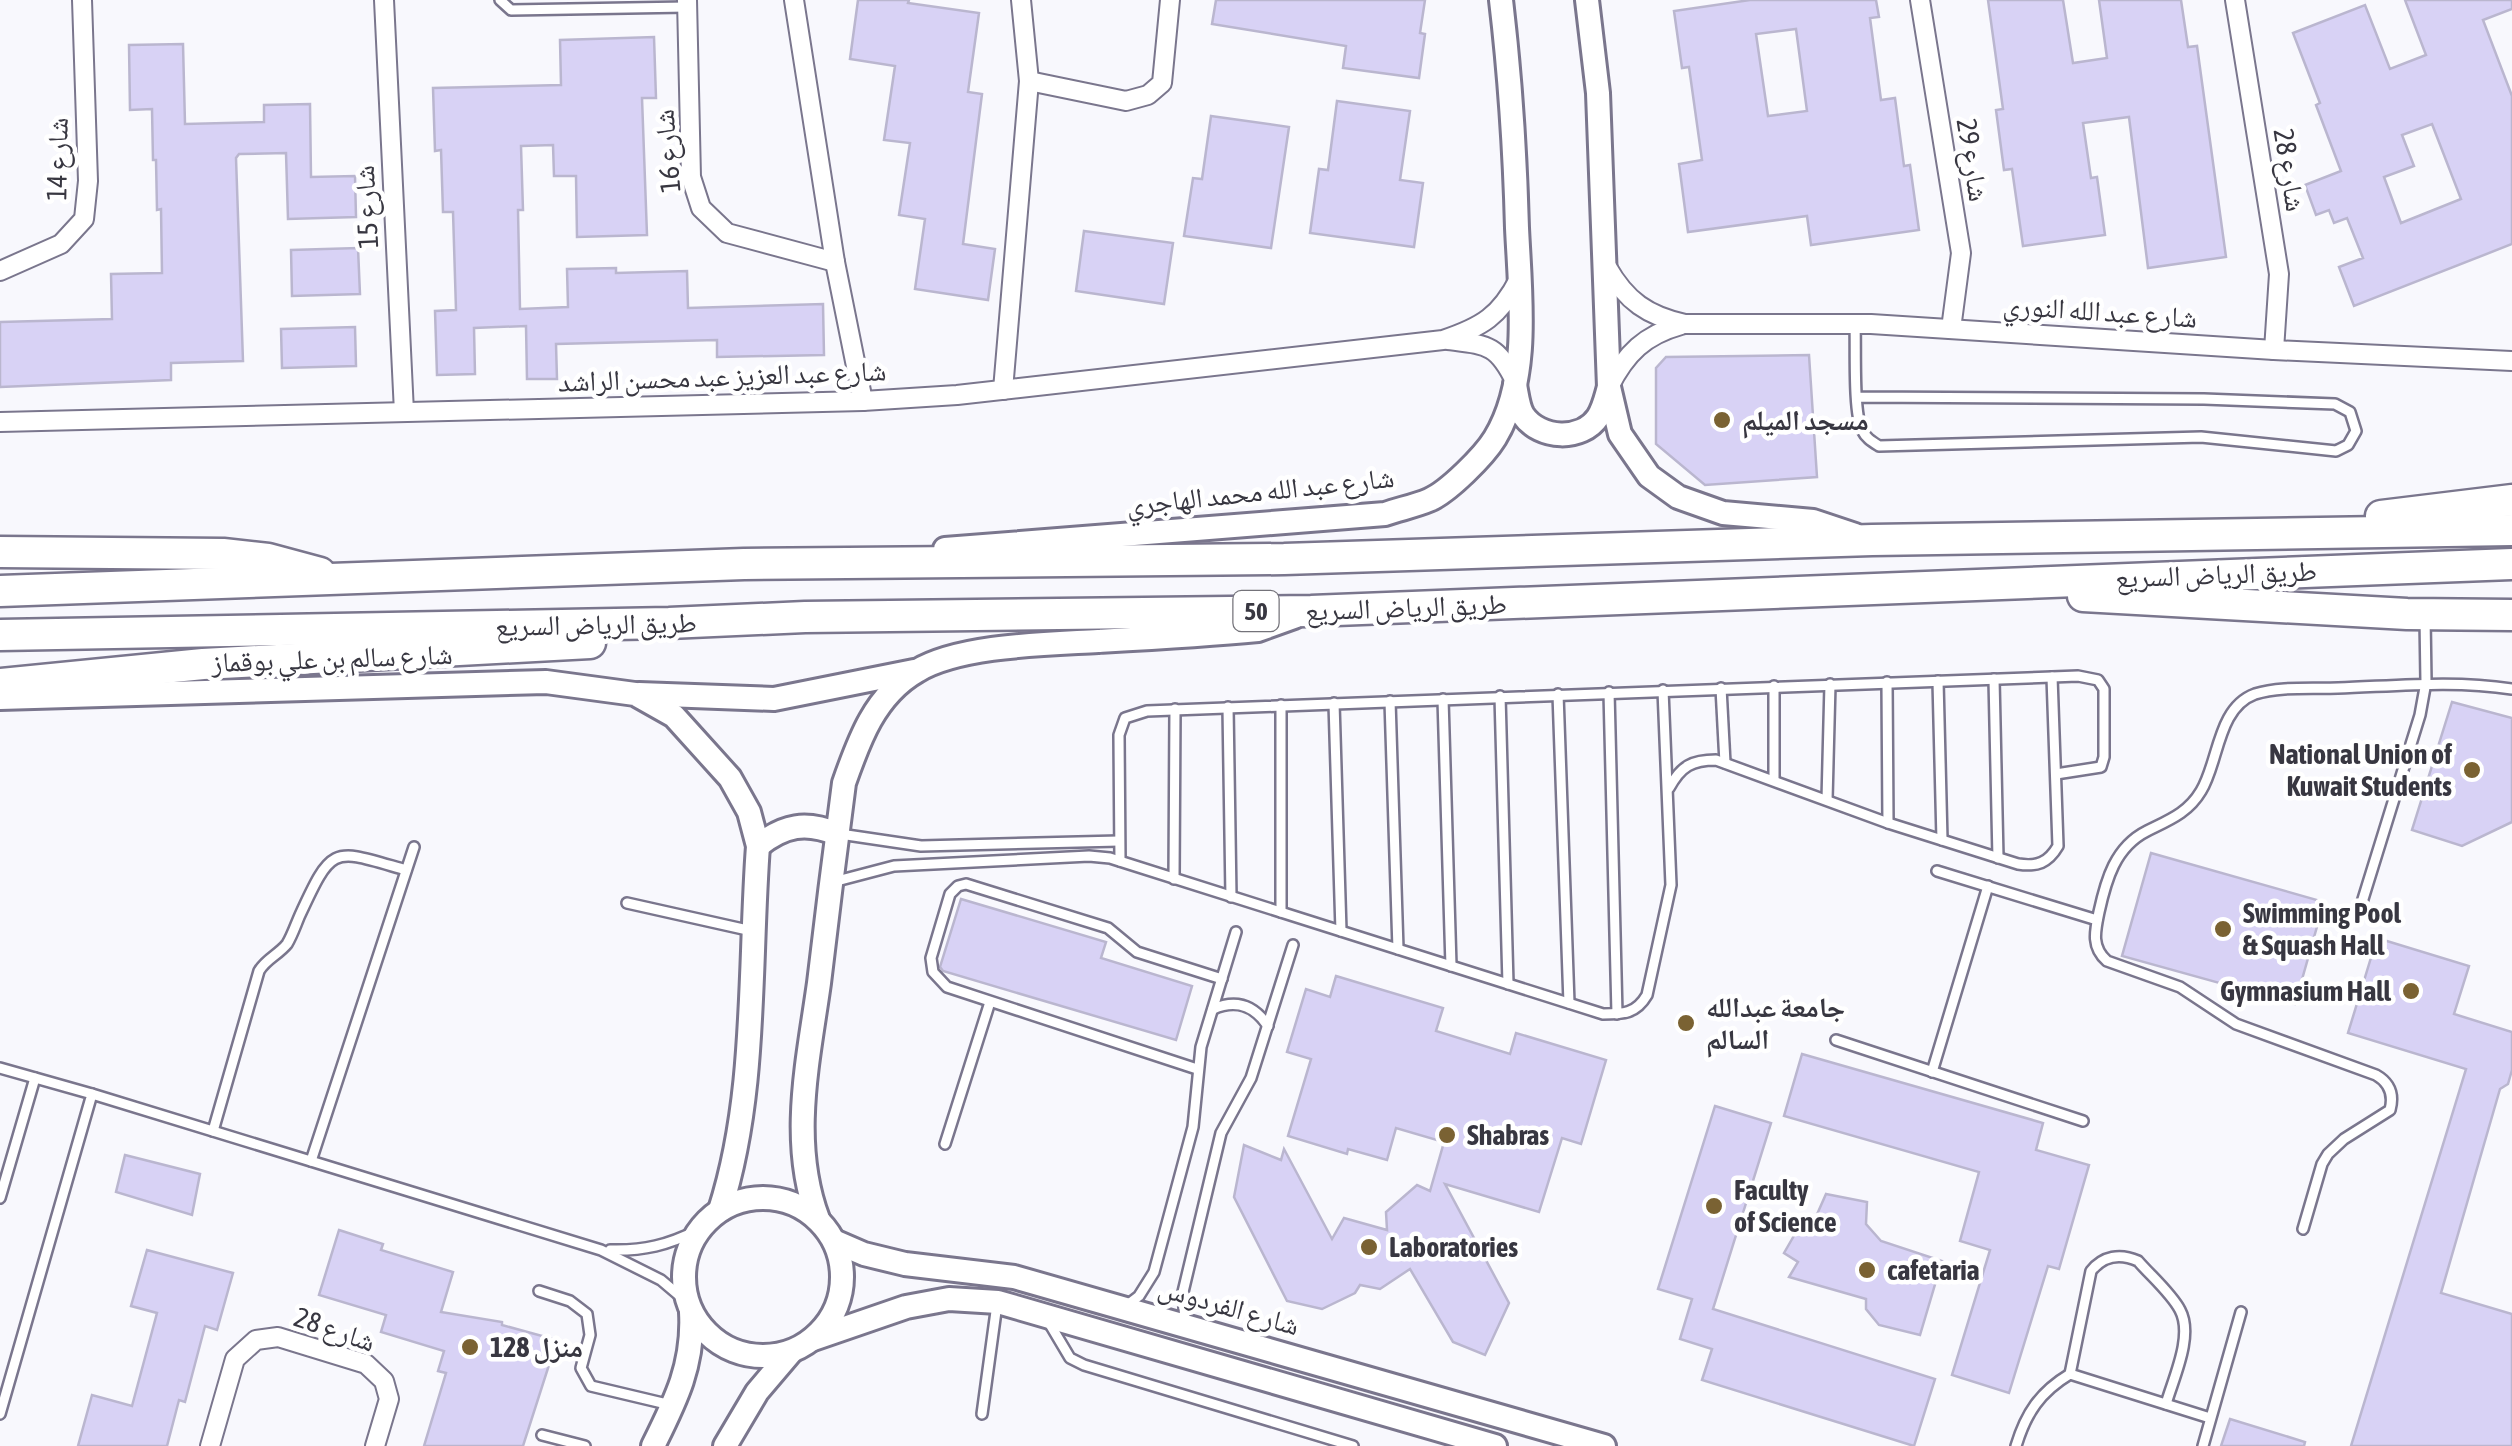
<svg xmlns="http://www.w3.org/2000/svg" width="2512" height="1446" font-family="'Asap Condensed','Noto Naskh Arabic',sans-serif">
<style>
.building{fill:#d8d2f5;stroke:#bab6cf;stroke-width:2.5;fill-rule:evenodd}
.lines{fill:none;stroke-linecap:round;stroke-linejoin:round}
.lane-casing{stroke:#7a768d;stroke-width:14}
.street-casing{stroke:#7a768d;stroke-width:22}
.secondary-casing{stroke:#7a768d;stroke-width:28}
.highway-casing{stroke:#7a768d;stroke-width:35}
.lane{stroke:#fff;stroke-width:9}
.street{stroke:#fff;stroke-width:18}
.secondary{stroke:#fff;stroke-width:22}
.highway{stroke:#fff;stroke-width:30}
.poi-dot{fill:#7a6233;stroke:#fff;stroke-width:4}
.labels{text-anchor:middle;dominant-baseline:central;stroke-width:9;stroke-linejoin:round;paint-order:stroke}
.shield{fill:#fff;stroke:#74737a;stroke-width:2.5}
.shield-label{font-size:25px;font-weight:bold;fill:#383741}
.street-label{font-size:28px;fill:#383741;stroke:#fff}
.poi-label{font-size:28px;font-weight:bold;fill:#383741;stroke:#fff;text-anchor:start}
</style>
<rect width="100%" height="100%" fill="#f8f8fd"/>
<!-- building -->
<g class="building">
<polygon points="858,0 909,0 908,3 979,13 968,92 982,94 963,244 995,249 988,300 915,289 925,219 899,215 910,143 884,140 895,66 850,59"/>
<polygon points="1216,0 1425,0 1420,33 1425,34 1419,78 1343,68 1346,46 1212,24"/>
<path d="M1750 0H1876L1879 17 1870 18 1881 100 1895 98 1904 166 1910 165 1919 230 1811 245 1807 216 1688 232 1679 164 1702 160 1689 67 1682 68 1674 11ZM1796 29 1807 111 1768 116 1756 34Z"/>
<polygon points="1988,0 2063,0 2073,63 2107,58 2099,0 2181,0 2188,47 2197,46 2226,257 2148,268 2129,117 2083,123 2091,178 2097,177 2105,235 2023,246 2012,169 2004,170 1996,110 2003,109"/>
<path d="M2405 0H2512V9L2483 20 2512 96V244L2354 306 2339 267 2363 258 2347 218 2334 223 2329 210 2316 215 2305 185 2341 171 2316 105 2320 103 2293 33 2365 5 2390 69 2426 55ZM2432 124 2461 199 2401 223 2384 177 2414 166 2402 135Z"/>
<polygon points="654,37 656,98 642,98 647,235 577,237 576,176 554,176 553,145 521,146 523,210 518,210 520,309 568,307 567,269 616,268 616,273 687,271 688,308 823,304 824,355 717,357 717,340 556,344 557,379 527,379 526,326 474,328 475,374 437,375 435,311 456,310 453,212 443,212 441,150 435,151 433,88 561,85 560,40"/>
<polygon points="183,44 185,124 264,122 264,105 310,104 311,177 355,176 356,217 288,219 286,153 239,154 236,158 243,361 171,363 171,380 0,387 0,322 112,319 111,274 162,273 161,209 157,210 156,160 153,160 152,109 130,110 129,45"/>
<polygon points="1337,101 1410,111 1400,180 1423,183 1414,247 1310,233 1319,169 1328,170"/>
<polygon points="1211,116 1289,127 1271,248 1184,236 1193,178 1202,179"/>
<polygon points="1084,231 1173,243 1164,304 1076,291"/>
<polygon points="358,248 360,294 292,296 291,250"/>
<polygon points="355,327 356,366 282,368 281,329"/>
<polygon points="1809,355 1817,477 1705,485 1656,444 1656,368 1666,357"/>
<polygon points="2452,702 2512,718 2512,822 2462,846 2412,830"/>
<polygon points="2151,853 2324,902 2295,1004 2122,956"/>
<polygon points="961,899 1106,942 1101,958 1192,986 1176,1040 943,971 940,967"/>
<polygon points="2377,938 2469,966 2454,1014 2512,1032 2512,1070 2508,1084 2500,1089 2441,1293 2512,1314 2512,1446 2351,1446 2466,1069 2348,1033"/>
<polygon points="1336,976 1443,1008 1436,1031 1510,1054 1516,1033 1606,1060 1581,1144 1562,1138 1539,1212 1445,1184 1509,1303 1485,1355 1453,1342 1410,1269 1380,1289 1360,1285 1355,1293 1322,1309 1287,1301 1234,1197 1244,1145 1281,1160 1284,1149 1332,1239 1344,1218 1387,1230 1386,1212 1417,1185 1430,1191 1444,1142 1396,1128 1387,1160 1348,1149 1347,1154 1288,1136 1311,1059 1287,1052 1306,989 1330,997"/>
<polygon points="1802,1054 2043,1123 2036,1150 2089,1165 2059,1269 2048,1266 2009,1393 1952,1375 1990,1250 1960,1241 1979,1172 1784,1116"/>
<polygon points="1715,1106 1771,1123 1713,1309 1935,1379 1914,1446 1702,1380 1712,1349 1680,1339 1692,1299 1658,1289"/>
<polygon points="125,1155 200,1174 192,1215 116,1192"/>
<polygon points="1826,1194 1867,1202 1866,1224 1881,1241 1942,1261 1920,1335 1879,1325 1866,1309 1866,1299 1789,1277 1798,1262 1784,1253 1799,1227 1811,1228"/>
<polygon points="339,1230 383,1244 381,1250 453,1272 441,1312 502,1322 502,1325 557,1340 523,1446 424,1446 446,1373 438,1371 444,1351 381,1332 386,1315 319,1295"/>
<polygon points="147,1250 233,1273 217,1330 205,1326 185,1402 179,1400 167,1446 78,1446 92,1395 132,1406 157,1313 131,1306"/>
<polygon points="2230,1419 2305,1442 2304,1446 2221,1446"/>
</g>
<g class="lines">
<defs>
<g id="lane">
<polyline points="500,0 511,10 687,7"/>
<path d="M1855 325C1856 348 1853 412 1862 430 1866 438 1871 441 1879 446L2201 437 2336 451 2348 445 2356 431 2350 412 2335 404 2204 399 1858 397"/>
<polyline points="1994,679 1998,858"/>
<polyline points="1938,681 1942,840"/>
<polyline points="1887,682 1888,823"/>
<polyline points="1774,686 1774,780"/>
<polyline points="1721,688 1725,763"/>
<polyline points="1609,692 1617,1014"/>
<polyline points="1558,694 1569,1003"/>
<polyline points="1500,696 1508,984"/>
<polyline points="1443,699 1451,966"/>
<polyline points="1390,701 1398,949"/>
<polyline points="1334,703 1341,931"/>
<polyline points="1281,705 1281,912"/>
<polyline points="1228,707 1231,897"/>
<path d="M1669 788C1681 766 1692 760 1716 760L1888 823 2018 864C2037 867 2048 863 2058 846L2052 677"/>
<polyline points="1827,800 1830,684"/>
<polyline points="840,834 921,846 1119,841"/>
<polyline points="1120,861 1119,735 1125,718 1147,711 2078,676 2098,680 2104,689 2104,757 2101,767 2056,774"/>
<polyline points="1937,871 2097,920"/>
<polyline points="1174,879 1175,709"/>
<path d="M833 882 894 866 1089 856 1110 858 1603 1014C1623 1014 1636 1014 1647 995L1671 885 1663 690"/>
<polyline points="627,903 752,931"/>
<polyline points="2359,912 2420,715 2426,682 2425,617"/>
<path d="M1213 1009C1236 999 1254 1005 1268 1026"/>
<polyline points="1836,1040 2083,1121"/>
<polyline points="0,1068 92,1094 0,1414"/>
<polyline points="1197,1069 947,987 933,972 931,958 950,894 958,886 966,884 1108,928 1137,952 1222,979"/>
<polyline points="1932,1072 1988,886"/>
<polyline points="92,1094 601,1250 661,1280 687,1302"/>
<path d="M213 1131 259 971C266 959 278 955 287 944 292 936 296 924 300 915 333 843 333 849 406 870"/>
<polyline points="945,1144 990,1002"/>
<polyline points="311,1161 414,847"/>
<polyline points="0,1198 35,1078"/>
<path d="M2303 1229 2322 1164 2328 1154 2344 1139 2390 1110C2394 1095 2390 1083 2376 1075L2236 1024 2180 987 2107 961C2091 947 2095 931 2099 912 2106 880 2115 847 2147 831 2169 820 2188 813 2201 791 2219 762 2217 708 2255 694 2280 686 2311 689 2338 688 2397 686 2453 680 2512 689"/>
<path d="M610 1250C644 1251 668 1245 698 1230"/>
<polyline points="539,1291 570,1301 587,1314 590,1335 581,1368 591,1386 671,1405"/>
<polyline points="1126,1306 1139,1296 1154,1272 1193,1127 1201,1047 1236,932"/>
<polyline points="1048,1321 1070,1358 1084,1365 1353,1446"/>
<polyline points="1185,1322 1183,1292 1221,1133 1251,1078 1293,945"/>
<path d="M2070 1374 2091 1271C2103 1256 2120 1253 2138 1261 2151 1276 2171 1293 2180 1310 2194 1336 2173 1379 2166 1404"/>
<polyline points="982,1414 997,1304"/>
<polyline points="542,1435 585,1446"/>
<path d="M2016 1446C2026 1413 2040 1392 2070 1374L2210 1418"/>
<polyline points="2203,1446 2241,1312"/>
</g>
<g id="street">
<polyline points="384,0 404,412"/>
<polyline points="687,0 691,177 701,208 727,233 835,262"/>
<polyline points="794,0 835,262 863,401"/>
<polyline points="1920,0 1961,253 1951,329"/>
<polyline points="2235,0 2279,274 2274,350"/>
<polyline points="1029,81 1126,101 1148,95 1162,83 1170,0"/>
<path d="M1607 267C1626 301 1648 316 1685 324H1871L2274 350 2512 361"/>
<polyline points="0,271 61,244 84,219 88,181 82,0"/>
<path d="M1448 340C1487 345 1497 344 1515 381"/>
<path d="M1609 387C1626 353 1645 335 1681 325"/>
<polyline points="1003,390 1029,81 1021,0"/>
<path d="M0 422 863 401 957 395 1443 340C1482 327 1500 316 1519 279"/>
<polyline points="210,1446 235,1359 256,1340 278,1337 366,1364 384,1381 389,1399 375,1446"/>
</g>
<g id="secondary">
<polyline points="1587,0 1598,93 1609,387 1620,434 1649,476 1678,497 1723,513 1813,521 1855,535"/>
<path d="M1515 385C1517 394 1518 407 1523 415 1540 440 1582 441 1598 417 1604 408 1606 397 1609 387"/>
<path d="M945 549 1385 514C1399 509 1415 506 1429 500 1448 492 1484 456 1495 438 1531 379 1520 294 1517 228 1515 152 1510 76 1501 0"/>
<polyline points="639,694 774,699 914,671"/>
<path d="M0 698 546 682 635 694 674 716 730 778 749 812 758 846C749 967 757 1095 720 1210"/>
<path d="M758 846C784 825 806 821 837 834"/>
<circle cx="763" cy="1277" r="79"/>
<path d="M818 1219C789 1142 808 1062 819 983 827 916 835 850 844 783 859 740 875 695 917 671 960 645 1048 644 1098 641 1151 638 1205 635 1258 630L1294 617"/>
<polyline points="834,1241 864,1254 905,1264 1014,1277 1604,1446"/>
<polyline points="813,1339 906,1307 949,1299 998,1302 1495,1446"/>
<path d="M653 1446C676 1400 694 1364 691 1312"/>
<polyline points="725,1446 757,1392 791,1352"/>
</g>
<g id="highway">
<polyline points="2381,516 2512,500"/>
<polyline points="0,552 223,554 268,559 320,573"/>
<polyline points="0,591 744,564 1284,559 1872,540 2512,530"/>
<polyline points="2083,596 2407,614 2512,615"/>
<polyline points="0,635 669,623 805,617 1311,611 2512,564"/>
<polyline points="0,684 203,664 590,643"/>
</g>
</defs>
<!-- lane casing -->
<use href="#lane" class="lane-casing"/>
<!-- street casing -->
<use href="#street" class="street-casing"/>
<!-- secondary casing -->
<use href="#secondary" class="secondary-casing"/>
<!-- highway casing -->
<use href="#highway" class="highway-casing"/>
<!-- lane -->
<use href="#lane" class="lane"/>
<!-- street -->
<use href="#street" class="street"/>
<!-- secondary -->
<use href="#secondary" class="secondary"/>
<!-- highway -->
<use href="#highway" class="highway"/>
</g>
<!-- markers -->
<g class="poi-dot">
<circle cx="1722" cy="420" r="10"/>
<circle cx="2472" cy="770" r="10"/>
<circle cx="2223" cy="929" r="10"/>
<circle cx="2411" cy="991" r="10"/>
<circle cx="1686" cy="1023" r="10"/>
<circle cx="1447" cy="1135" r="10"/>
<circle cx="1714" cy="1206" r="10"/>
<circle cx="1369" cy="1247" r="10"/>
<circle cx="1867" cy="1270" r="10"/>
<circle cx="470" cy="1347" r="10"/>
</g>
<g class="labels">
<!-- shield labels -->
<rect class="shield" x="1233.5" y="591" width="45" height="40" rx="8"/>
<g class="shield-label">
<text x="1256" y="611">50</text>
</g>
<!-- street labels -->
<g class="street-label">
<text transform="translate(667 151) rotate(-95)">شارع 16</text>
<text transform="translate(57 159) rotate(-89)">شارع 14</text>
<text transform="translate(1973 160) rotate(81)">شارع 29</text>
<text transform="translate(2290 170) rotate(81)">شارع 28</text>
<text transform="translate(366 207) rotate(-93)">شارع 15</text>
<text transform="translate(2100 311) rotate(4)">شارع عبد الله النوري</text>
<text transform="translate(722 376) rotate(-2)">شارع عبد العزيز عبد محسن الراشد</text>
<text transform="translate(1260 491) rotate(-6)">شارع عبد الله محمد الهاجري</text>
<text transform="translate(2216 574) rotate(-2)">طريق الرياض السريع</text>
<text transform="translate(1406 607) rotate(-2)">طريق الرياض السريع</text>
<text transform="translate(596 624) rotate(-1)">طريق الرياض السريع</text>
<text transform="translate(332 658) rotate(-2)">شارع سالم بن علي بوقماز</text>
<text transform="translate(1229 1306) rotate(16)">شارع الفردوس</text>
<text transform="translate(335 1329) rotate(19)">شارع 28</text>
</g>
<!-- poi labels -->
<g class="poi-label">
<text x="1742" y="420">مسجد الميلم</text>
<text x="2452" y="754" text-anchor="end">National Union of<tspan x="2452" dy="32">Kuwait Students</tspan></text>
<text x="2243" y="913">Swimming Pool<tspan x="2243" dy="32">&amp; Squash Hall</tspan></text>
<text x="2391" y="991" text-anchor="end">Gymnasium Hall</text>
<text x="1706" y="1007">جامعة عبدالله<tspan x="1706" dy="32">السالم</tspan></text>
<text x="1467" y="1135">Shabras</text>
<text x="1734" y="1190">Faculty<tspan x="1734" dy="32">of Science</tspan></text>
<text x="1389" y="1247">Laboratories</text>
<text x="1887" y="1270">cafetaria</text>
<text x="490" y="1347">منزل 128</text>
</g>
</g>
</svg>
